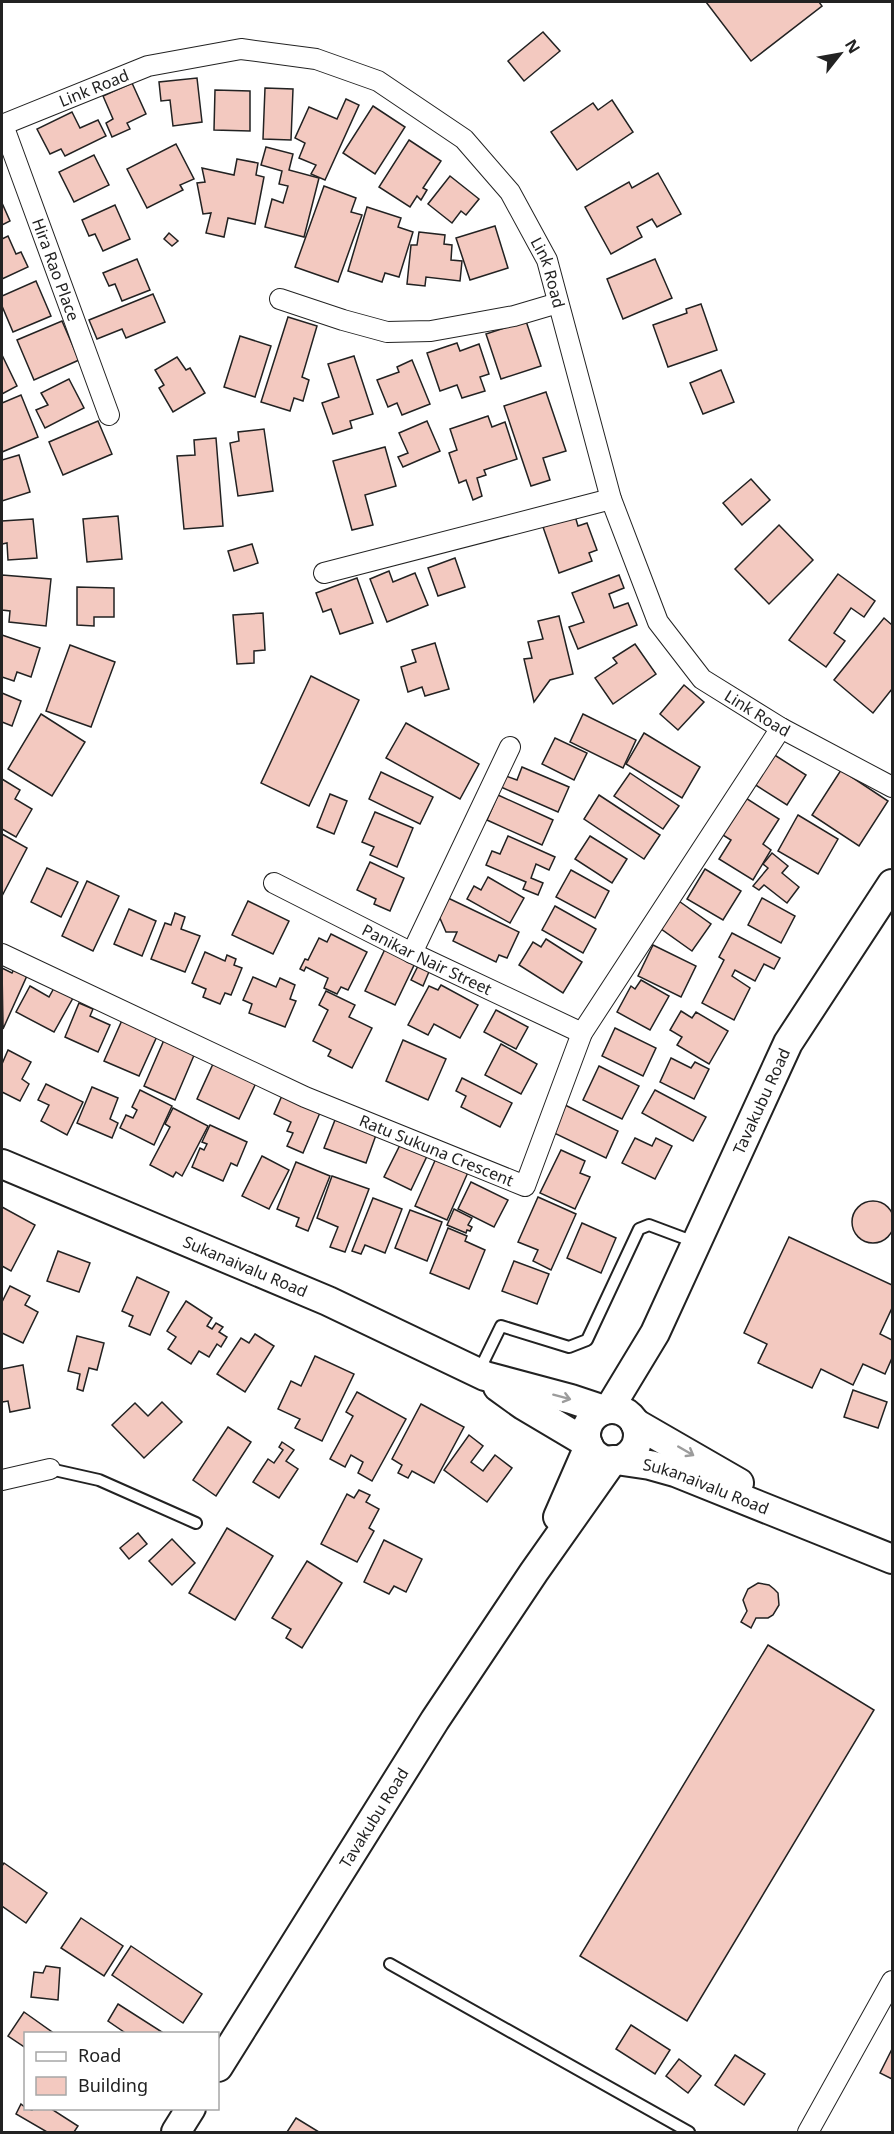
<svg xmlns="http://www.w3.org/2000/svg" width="894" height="2134" font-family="'Noto Sans',sans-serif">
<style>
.building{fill:#f3c9c0;stroke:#222;stroke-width:1.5}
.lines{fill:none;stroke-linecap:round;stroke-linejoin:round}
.lane-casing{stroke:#222;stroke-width:14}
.street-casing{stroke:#222;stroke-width:22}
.secondary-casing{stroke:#222;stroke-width:32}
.lane{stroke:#fff;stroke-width:10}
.street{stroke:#fff;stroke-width:20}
.secondary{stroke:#fff;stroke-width:28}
.oneway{stroke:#9c9c9c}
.labels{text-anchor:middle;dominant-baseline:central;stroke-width:4.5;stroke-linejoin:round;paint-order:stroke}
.street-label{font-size:16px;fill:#222;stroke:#fff}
</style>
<rect width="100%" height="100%" fill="#fff"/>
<!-- building -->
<g class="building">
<polygon points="706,2 819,2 822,6 751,61"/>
<polygon points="543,32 560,51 524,81 508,61"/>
<polygon points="197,78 202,122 173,126 170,100 161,101 159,82"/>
<polygon points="132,83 146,114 127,123 130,129 112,137 106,123 113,119 103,96"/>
<polygon points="265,88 293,89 291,140 263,139"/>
<polygon points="215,90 250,91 250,131 214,130"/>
<polygon points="346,99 359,105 325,180 311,174 316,165 299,158 305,143 295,138 309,107 337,119"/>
<polygon points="612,100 633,132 577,170 551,132 593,103 598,110"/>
<polygon points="373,106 405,127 375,174 343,153"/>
<polygon points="72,112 80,128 98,120 106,136 65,156 61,149 50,154 37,129"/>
<polygon points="409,140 441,161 423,188 427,190 421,200 417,196 410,207 379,187"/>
<polygon points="176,144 194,179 180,185 183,190 147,208 127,169"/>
<polygon points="266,147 293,154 289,170 319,178 304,237 265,227 272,199 283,203 288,186 279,184 282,171 261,165"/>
<polygon points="94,155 109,185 74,202 59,172"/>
<polygon points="237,159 258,163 256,175 264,177 255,224 228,218 224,237 206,233 211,213 203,214 197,183 205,182 202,168 234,175"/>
<polygon points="658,173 681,214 657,227 652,219 637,227 642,237 611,254 585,207 629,182 632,188"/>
<polygon points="450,176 479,199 466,215 461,211 452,223 428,204"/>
<polygon points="324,186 356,198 351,212 362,215 338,282 295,267"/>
<polygon points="2,203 10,221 2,225"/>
<polygon points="115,205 130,239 103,251 95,234 89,236 82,220"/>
<polygon points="367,207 401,218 398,227 413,232 399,277 385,273 382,282 348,271"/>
<polygon points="495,226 508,268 470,280 456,238"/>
<polygon points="419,232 445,235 444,244 452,245 451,260 462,261 460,281 426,277 425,286 407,284 411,245 417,245"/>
<polygon points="169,233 178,241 172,246 164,239"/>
<polygon points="8,236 16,254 21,252 28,267 2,279 2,239"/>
<polygon points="137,259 150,290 122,301 115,284 109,286 103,273"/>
<polygon points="655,259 672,298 623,319 607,279"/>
<polygon points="36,281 51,316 13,332 2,306 2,296"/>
<polygon points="153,294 165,322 126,338 122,329 97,339 89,320"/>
<polygon points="701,304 717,350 668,367 653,325 687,313 686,309"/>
<polygon points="288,317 317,326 302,377 309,380 303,401 294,398 290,411 261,402"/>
<polygon points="62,321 79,360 34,380 17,340"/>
<polygon points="526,321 541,366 501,379 486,334"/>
<polygon points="240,336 271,346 255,397 224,387"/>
<polygon points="457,343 460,351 479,344 489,374 480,377 485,391 462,398 457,385 440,391 427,353"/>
<polygon points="2,355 17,386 2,394"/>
<polygon points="354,356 373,414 350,421 352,428 333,434 322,403 339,397 328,364"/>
<polygon points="177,357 186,370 190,368 205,393 173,412 159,388 164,385 155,370"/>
<polygon points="412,360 430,404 402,415 397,403 388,407 377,380 399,372 397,367"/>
<polygon points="721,370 734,402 703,414 690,383"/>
<polygon points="69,379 84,408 45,428 36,410 48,405 41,393"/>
<polygon points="546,392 566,451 543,458 550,480 531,486 504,406"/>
<polygon points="21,395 38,437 2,452 2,403"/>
<polygon points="488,416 492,427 505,422 517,459 484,470 486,475 477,478 482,496 473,500 466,480 459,483 449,453 457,450 450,429"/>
<polygon points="98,421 112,454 63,475 49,442"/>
<polygon points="427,421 440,451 403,467 398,457 408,453 399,433"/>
<polygon points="264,429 273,491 238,496 230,443 239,441 238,432"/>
<polygon points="216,438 223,526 184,529 177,456 195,455 194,440"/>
<polygon points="385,447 396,486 365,495 373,525 352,530 333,461"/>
<polygon points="19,455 30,492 2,501 2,460"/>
<polygon points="751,479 770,500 742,525 723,503"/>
<polygon points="118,516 122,559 87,562 83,519"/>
<polygon points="575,516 578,526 587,523 597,550 589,553 592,561 559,573 543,527"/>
<polygon points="33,519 37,558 8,560 7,543 2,544 2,521"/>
<polygon points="779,525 813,560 769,604 735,569"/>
<polygon points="252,544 258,563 234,571 228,551"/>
<polygon points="455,558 465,587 438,596 428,568"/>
<polygon points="389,571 393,582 415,573 428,605 387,622 370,579"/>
<polygon points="838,574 875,601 864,617 851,608 834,633 845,641 826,667 789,640"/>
<polygon points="2,575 51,579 46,626 9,622 10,611 2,610"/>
<polygon points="619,575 624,588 609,594 614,608 628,603 637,625 578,649 569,627 584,622 572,593"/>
<polygon points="357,578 373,623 340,634 331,609 323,612 316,593"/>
<polygon points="77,587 114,588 114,617 94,617 94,626 77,625"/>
<polygon points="263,613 265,650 254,651 254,663 237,664 233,615"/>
<polygon points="559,616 573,674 550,680 534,702 524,659 532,658 528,642 543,639 538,621"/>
<polygon points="884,618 892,625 892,689 873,713 834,680"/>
<polygon points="2,635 40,648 31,677 17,672 14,681 2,677"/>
<polygon points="435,643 449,689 425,696 422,687 408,692 401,667 416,662 412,650"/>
<polygon points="635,644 656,674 613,704 595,678 617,663 613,658"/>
<polygon points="70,645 115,662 91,727 46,711"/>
<polygon points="311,676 359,700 309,806 261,783"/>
<polygon points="684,685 704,702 678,730 660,714"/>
<polygon points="2,693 21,701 12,726 2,722"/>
<polygon points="41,714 85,742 52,796 8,769"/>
<polygon points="583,714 636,740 623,768 570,742"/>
<polygon points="406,723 479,764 460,799 386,758"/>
<polygon points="644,733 700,767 682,798 626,764"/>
<polygon points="555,738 587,753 574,780 542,764"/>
<polygon points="773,754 806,775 787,805 754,784"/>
<polygon points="522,767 569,787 558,812 501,787 506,776 517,780"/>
<polygon points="841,770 888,801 859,846 812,815"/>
<polygon points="381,772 433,797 420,824 369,799"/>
<polygon points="630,773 679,806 663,829 614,796"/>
<polygon points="2,779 20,790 15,799 32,809 16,837 2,829"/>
<polygon points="330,794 347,801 334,834 317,827"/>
<polygon points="498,795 553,820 542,845 487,820"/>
<polygon points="599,795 660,835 644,859 584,819"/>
<polygon points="741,795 779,819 763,844 771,850 753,880 719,859 731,840 718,832"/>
<polygon points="375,812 413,828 397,867 370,855 374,847 362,842"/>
<polygon points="798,815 838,839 818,874 778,851"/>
<polygon points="2,834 27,848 2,896"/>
<polygon points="508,836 555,857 549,870 536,864 531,878 543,883 538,895 523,889 526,882 486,865 492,851 500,854"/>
<polygon points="590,836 627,859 612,883 575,859"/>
<polygon points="772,853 788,866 782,873 799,887 787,903 764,885 759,890 753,886 768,868 763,864"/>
<polygon points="370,862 404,878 390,911 374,904 376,899 357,890"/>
<polygon points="47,868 78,882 61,917 31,902"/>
<polygon points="705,869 741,891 723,920 687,899"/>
<polygon points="571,870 609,891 595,918 556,897"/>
<polygon points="488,877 524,898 510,923 467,899 474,886 481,890"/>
<polygon points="87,881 119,896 93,951 62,936"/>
<polygon points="448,898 519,932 507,958 499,955 496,962 453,941 457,932 446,932 439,916"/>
<polygon points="762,898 795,916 781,943 748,925"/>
<polygon points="676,899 711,924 692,951 657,926"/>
<polygon points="248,901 289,921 273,954 232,935"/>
<polygon points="555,906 596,929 583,953 542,930"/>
<polygon points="129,909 156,921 142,956 114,944"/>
<polygon points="175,913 185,917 181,929 200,936 185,972 151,959 165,923 171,925"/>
<polygon points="732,933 780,958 774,969 764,964 755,981 735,970 732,976 750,988 734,1020 702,1003 724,960 719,957"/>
<polygon points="331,934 367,952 348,990 341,987 337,994 324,988 328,978 306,967 304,971 300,969 305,959 308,960 319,938 327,942"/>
<polygon points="546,939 582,962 563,993 519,965 533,942 541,947"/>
<polygon points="387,945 417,959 395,1005 365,991"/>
<polygon points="653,945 696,966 681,997 638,976"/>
<polygon points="205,952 225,961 227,955 236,959 234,965 242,968 231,995 225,993 220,1004 203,997 206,989 192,983"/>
<polygon points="420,962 431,967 423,986 411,980"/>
<polygon points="17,963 30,969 3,1029 2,968 12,973"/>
<polygon points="253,977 276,987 280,978 295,985 290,999 296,1001 285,1027 249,1013 252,1004 243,1000"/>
<polygon points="641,980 669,996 650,1030 617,1012 631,986 635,989"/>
<polygon points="441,985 478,1005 460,1038 434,1024 428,1035 408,1025 429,986 438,990"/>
<polygon points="30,986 49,997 54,988 73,998 54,1032 16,1012"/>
<polygon points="326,991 355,1005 349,1017 372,1028 352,1068 328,1056 331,1050 313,1041 328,1010 319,1005"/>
<polygon points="79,1003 93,1009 90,1016 110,1025 98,1052 65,1037"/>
<polygon points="496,1010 528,1027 516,1049 484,1032"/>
<polygon points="681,1011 692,1018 696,1012 728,1031 709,1064 677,1045 682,1037 670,1030"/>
<polygon points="123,1018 158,1034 139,1076 104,1061"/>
<polygon points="615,1028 656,1048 643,1076 602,1056"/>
<polygon points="164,1040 195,1053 175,1100 144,1086"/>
<polygon points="403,1040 446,1059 428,1100 386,1081"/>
<polygon points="501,1044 537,1064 521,1094 485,1075"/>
<polygon points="8,1050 31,1062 22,1079 29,1084 20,1101 2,1092 2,1064"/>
<polygon points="671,1058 691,1068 695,1062 709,1069 694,1099 660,1082"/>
<polygon points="213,1064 256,1083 239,1119 197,1099"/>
<polygon points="599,1066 639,1086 622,1119 583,1100"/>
<polygon points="462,1078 512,1103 500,1127 461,1107 466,1096 456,1091"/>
<polygon points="46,1084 83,1102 67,1135 41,1121 49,1105 38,1100"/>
<polygon points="92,1087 118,1098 110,1119 118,1123 112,1138 77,1123"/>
<polygon points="140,1090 172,1106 154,1145 120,1128 126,1115 133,1118 137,1110 132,1107"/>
<polygon points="655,1090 706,1117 693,1141 642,1113"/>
<polygon points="284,1091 322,1108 303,1153 287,1146 293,1133 287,1131 291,1122 274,1114"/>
<polygon points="565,1105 618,1131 606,1158 552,1132"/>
<polygon points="173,1108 208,1126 182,1176 176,1172 173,1177 150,1165 170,1127 165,1124"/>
<polygon points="335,1120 376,1135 366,1163 324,1148"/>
<polygon points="210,1125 247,1142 237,1166 231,1163 223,1181 192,1167 200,1148 204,1150 207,1144 202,1142"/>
<polygon points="635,1138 652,1146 656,1138 672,1146 655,1179 622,1163"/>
<polygon points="402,1141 428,1154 411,1190 384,1177"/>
<polygon points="561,1150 585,1161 580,1173 590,1177 575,1209 540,1193"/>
<polygon points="262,1156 289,1170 269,1209 242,1196"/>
<polygon points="437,1156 469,1170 447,1220 415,1206"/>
<polygon points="296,1162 330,1176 308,1231 296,1226 299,1218 277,1209"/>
<polygon points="332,1176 369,1189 345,1252 330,1247 338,1227 317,1218"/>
<polygon points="471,1182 508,1200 494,1227 458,1209"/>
<polygon points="538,1197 576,1214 551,1270 533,1261 538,1250 518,1242"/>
<polygon points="373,1198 402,1209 385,1253 365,1245 361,1254 352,1251"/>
<circle cx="873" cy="1222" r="21"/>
<polygon points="2,1207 35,1225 11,1271 2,1266"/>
<polygon points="454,1209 472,1218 468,1225 472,1227 470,1231 467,1230 466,1233 447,1225"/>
<polygon points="410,1210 442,1222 427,1261 395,1248"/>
<polygon points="582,1223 616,1238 601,1273 567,1258"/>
<polygon points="448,1228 467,1236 465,1241 485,1250 469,1289 430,1273"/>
<polygon points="789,1237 892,1285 892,1308 880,1334 892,1340 892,1358 885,1374 863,1364 853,1385 821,1369 812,1388 758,1363 767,1344 744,1333"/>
<polygon points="58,1251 90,1263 79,1292 47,1281"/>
<polygon points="514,1261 549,1274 537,1304 502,1291"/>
<polygon points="137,1277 169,1292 150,1335 129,1326 133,1316 122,1311"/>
<polygon points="10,1286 30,1296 25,1305 38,1312 23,1343 2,1333 2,1302"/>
<polygon points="186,1301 212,1318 207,1326 212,1329 216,1323 223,1327 219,1332 227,1337 221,1347 217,1344 209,1357 199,1351 191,1364 168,1349 176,1337 167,1331"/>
<polygon points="255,1334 274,1346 245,1392 217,1374 241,1338 249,1343"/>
<polygon points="77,1336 104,1343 97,1370 89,1368 83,1391 77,1389 80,1374 68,1371"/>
<polygon points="315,1356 354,1374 322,1441 295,1428 300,1419 278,1409 291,1381 301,1386"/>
<polygon points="23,1365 30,1408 10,1412 8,1401 2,1402 2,1369"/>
<polygon points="853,1390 887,1402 878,1428 844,1417"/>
<polygon points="357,1392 406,1419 372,1481 358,1473 363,1462 351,1455 345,1467 330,1459 353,1416 346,1412"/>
<polygon points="162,1402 182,1422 144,1458 112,1425 135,1403 148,1416"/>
<polygon points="421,1404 464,1427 434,1483 412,1471 408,1478 398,1473 402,1465 392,1459"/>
<polygon points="228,1427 251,1442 216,1496 193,1480"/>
<polygon points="469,1435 483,1446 471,1462 483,1471 495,1455 512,1468 487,1502 444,1470"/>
<polygon points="282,1442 294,1450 286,1461 298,1469 279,1498 253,1482 268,1459 274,1463 283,1450 279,1447"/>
<polygon points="359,1490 370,1495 366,1502 379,1509 369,1528 374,1531 357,1562 321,1544 347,1494 354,1498"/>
<polygon points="227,1528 273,1556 235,1620 189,1593"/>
<polygon points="138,1533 147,1544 129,1559 120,1548"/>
<polygon points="172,1539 195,1563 172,1585 149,1561"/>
<polygon points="384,1540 422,1559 406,1592 394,1586 389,1594 364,1582"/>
<polygon points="307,1561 342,1583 302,1648 286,1638 291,1629 272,1618"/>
<polygon points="758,1583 769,1585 774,1589 778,1593 779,1605 773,1615 768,1618 756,1618 751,1628 741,1622 747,1611 743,1600 748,1589"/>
<polygon points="768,1645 874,1710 687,2021 580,1956"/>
<polygon points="4,1863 47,1893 26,1923 2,1906 2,1866"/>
<polygon points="81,1918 123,1946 104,1976 61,1948"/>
<polygon points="131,1946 202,1994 183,2023 112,1975"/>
<polygon points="46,1966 60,1968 58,2000 31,1997 34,1972 43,1973"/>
<polygon points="118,2004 162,2032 161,2034 127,2034 108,2021"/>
<polygon points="24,2012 55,2034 26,2034 26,2048 8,2036"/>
<polygon points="631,2025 670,2050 655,2074 616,2049"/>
<polygon points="892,2049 892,2079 880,2073"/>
<polygon points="735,2055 765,2074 744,2105 715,2085"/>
<polygon points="679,2059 701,2076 688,2093 666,2076"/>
<polygon points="21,2104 26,2108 32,2110 33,2108 50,2108 78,2126 74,2132 47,2132 16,2114"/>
<polygon points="296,2118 319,2132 287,2132"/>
</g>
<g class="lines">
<defs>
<g id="lane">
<polyline points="478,1373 501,1326 569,1347 587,1340 639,1229 649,1225 697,1243"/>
<polyline points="50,1469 99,1480 196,1523"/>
<polyline points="390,1964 689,2132"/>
</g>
<g id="street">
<path id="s1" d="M2 125 148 66 241 49 316 59 378 81 464 139 510 192 547 260 611 499 658 622 702 679 781 728 892 787"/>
<path id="s2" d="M3 125 109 415"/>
<polyline points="280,299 343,320 387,332 431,331 514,316 558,303"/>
<polyline points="324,573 611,499"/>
<path id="s3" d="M274 883 412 953 582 1033"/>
<polyline points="412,953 510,747"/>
<path id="s4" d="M2 954 305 1097 525 1186 582 1033 781 728"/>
<polyline points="2,1480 50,1469"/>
<polyline points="808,2132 892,1981"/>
</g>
<g id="secondary">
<path id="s5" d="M2 1164 328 1301 485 1376 571 1399 604 1410"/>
<polyline points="498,1387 523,1405 587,1443"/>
<path id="s6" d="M609 1409 655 1333 788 1043 892 884"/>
<circle cx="612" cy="1435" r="26"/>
<polyline points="635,1423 739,1483"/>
<path id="s7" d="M616 1460 650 1465 675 1472 892 1559"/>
<polyline points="558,1517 589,1446"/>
<path id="s8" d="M218 2067 435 1720 534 1572 613 1460"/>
<polyline points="176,2132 191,2108"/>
</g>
</defs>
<!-- lane casing -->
<use href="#lane" class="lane-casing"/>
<!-- street casing -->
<use href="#street" class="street-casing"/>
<!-- secondary casing -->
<use href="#secondary" class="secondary-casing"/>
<!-- lane -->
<use href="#lane" class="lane"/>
<!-- street -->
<use href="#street" class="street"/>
<!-- secondary -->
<use href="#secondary" class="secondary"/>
</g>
<!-- one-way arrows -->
<defs><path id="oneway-shaft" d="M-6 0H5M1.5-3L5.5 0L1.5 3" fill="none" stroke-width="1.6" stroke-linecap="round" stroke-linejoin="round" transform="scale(1.5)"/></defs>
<g class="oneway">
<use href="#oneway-shaft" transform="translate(562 1397) rotate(15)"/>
<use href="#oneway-shaft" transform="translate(686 1451) rotate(30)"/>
</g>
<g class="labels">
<!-- street labels -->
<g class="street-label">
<text stroke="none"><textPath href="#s1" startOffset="99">Link Road</textPath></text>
<text stroke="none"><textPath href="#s2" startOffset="154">Hira Rao Place</textPath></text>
<text stroke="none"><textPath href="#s1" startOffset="657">Link Road</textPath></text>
<text stroke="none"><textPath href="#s1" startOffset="1161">Link Road</textPath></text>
<text stroke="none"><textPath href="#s3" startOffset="171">Panikar Nair Street</textPath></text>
<text stroke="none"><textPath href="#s6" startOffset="344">Tavakubu Road</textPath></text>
<text stroke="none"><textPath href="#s4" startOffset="477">Ratu Sukuna Crescent</textPath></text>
<text stroke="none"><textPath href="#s5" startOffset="264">Sukanaivalu Road</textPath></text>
<text stroke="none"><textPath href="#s7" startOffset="94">Sukanaivalu Road</textPath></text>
<text stroke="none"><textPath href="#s8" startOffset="294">Tavakubu Road</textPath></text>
</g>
</g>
<!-- border -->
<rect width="894" height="2134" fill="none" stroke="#222222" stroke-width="6"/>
<!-- legend -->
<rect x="24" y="2032" width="195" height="78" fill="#ffffff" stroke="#a7a7a7" stroke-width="1.5"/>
<rect x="36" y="2052" width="30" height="9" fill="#ffffff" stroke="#a7a7a7" stroke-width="1.5"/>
<text x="78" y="2062" font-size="18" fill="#222222">Road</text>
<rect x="36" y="2077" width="30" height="18" fill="#f3c9c0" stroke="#a7a7a7" stroke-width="1.5"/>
<text x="78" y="2092" font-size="18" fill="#222222">Building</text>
<!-- north arrow -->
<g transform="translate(840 54) rotate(59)" stroke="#ffffff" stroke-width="4.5" paint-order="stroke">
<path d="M0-4.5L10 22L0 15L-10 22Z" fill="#222222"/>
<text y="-9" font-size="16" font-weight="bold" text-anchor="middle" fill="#222222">N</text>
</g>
</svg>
